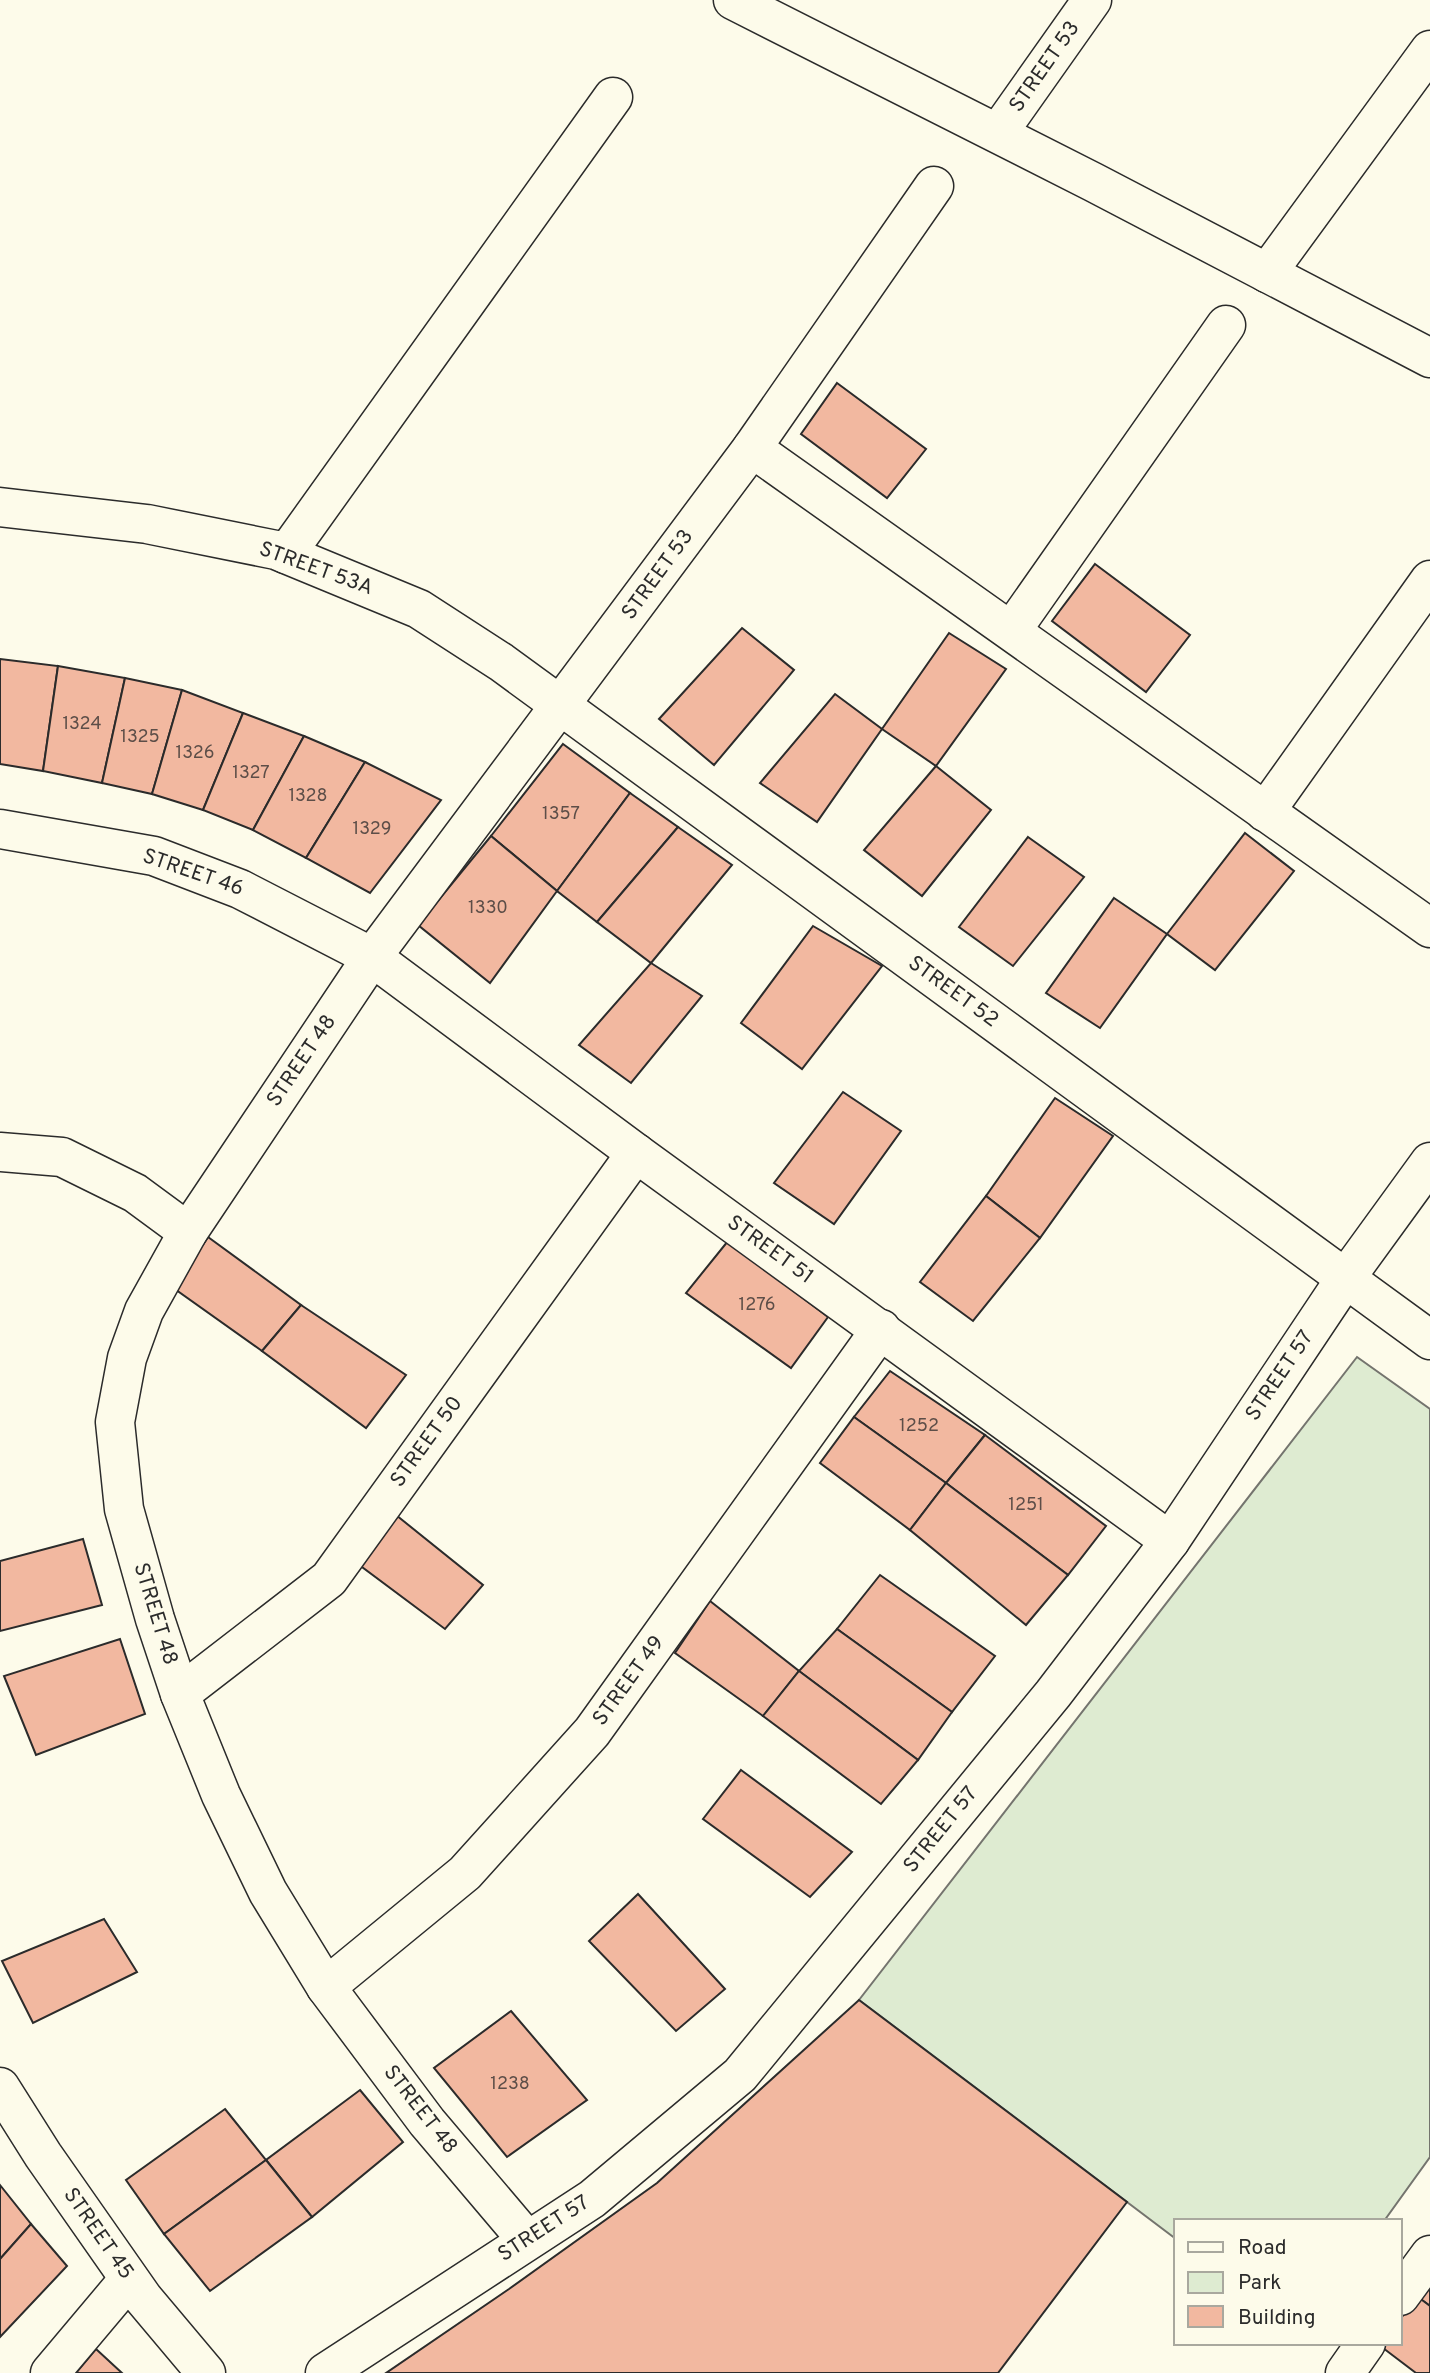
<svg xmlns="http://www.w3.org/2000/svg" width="1430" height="2373" font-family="Overpass,sans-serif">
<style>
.green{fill:#deebd1;stroke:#74746e;stroke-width:2}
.building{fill:#f2b8a0;stroke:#2b2b2b;stroke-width:2}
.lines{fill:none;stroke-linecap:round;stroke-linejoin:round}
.minor-casing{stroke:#2b2b2b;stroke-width:41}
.tertiary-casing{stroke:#2b2b2b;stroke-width:41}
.minor{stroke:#fdfbea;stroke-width:38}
.tertiary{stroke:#fdfbea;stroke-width:38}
.labels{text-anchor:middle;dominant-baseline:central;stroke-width:5;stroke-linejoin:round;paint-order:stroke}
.number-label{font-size:18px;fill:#5d4e48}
.street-label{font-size:21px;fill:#2b2b2b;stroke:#fdfbea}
</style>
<rect width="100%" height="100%" fill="#fdfbea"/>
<!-- green -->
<polygon class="green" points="1357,1357 1430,1409 1430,2157 1384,2221 1176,2221 1176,2239 859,2000"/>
<!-- building -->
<g class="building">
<polygon points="837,383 926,449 887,498 801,434"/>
<polygon points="1095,564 1190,635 1146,692 1052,621"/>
<polygon points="742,628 794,670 714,765 659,719"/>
<polygon points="949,633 1006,669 936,766 882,729"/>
<polygon points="0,659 58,666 43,771 0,764"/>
<polygon points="58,666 125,678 102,783 43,771"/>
<polygon points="125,678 182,690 152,794 102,783"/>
<polygon points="182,690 243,713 203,810 152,794"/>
<polygon points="835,694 882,729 817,822 760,783"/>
<polygon points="243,713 304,736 253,830 203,810"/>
<polygon points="304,736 365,762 306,858 253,830"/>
<polygon points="563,744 630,793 557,891 491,836"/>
<polygon points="365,762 441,800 370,893 306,858"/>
<polygon points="936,766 991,810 922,896 864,850"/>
<polygon points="630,793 678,827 597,922 557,891"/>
<polygon points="678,827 732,865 651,963 597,922"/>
<polygon points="1245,833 1294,871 1215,970 1167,934"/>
<polygon points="491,836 557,891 490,983 418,925"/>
<polygon points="1028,837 1084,877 1013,966 959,927"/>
<polygon points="1114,898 1167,934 1100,1028 1046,993"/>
<polygon points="813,926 882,966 802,1069 741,1023"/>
<polygon points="651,963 702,996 631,1083 579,1045"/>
<polygon points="843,1092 901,1131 834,1224 774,1183"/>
<polygon points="1055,1098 1113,1136 1040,1238 986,1196"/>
<polygon points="986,1196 1040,1238 973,1321 920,1282"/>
<polygon points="208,1237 301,1305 262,1351 172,1287"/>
<polygon points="728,1241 828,1317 791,1368 686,1293"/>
<polygon points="301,1305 406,1375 366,1428 262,1351"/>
<polygon points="890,1371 985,1435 946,1483 854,1417"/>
<polygon points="854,1417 946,1483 910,1530 820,1463"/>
<polygon points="985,1435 1106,1526 1068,1575 946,1483"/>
<polygon points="946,1483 1068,1575 1026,1625 910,1530"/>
<polygon points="396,1515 483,1585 445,1629 358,1564"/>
<polygon points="83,1539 102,1605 0,1631 0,1561"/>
<polygon points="880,1575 995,1656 952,1712 837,1629"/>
<polygon points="710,1601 799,1671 763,1716 675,1653"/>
<polygon points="837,1629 952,1712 918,1760 799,1671"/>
<polygon points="120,1639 145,1714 36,1755 4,1676"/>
<polygon points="799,1671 918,1760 881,1804 763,1716"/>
<polygon points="741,1770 852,1852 810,1897 703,1819"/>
<polygon points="638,1894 725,1989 676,2031 589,1941"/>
<polygon points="104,1919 137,1972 33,2023 2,1961"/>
<polygon points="859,2000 1127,2202 998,2373 386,2373 509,2289 657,2183"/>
<polygon points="511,2011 587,2100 507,2157 434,2068"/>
<polygon points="360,2090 403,2142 312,2217 266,2160"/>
<polygon points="225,2109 266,2160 164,2234 126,2180"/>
<polygon points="266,2160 312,2217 210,2291 164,2234"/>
<polygon points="0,2185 31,2224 0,2259"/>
<polygon points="31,2224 67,2266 0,2337 0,2259"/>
<polygon points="1430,2281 1430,2306 1418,2297"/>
<polygon points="1418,2297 1430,2306 1430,2373 1416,2373 1379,2345 1381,2343 1400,2343 1400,2319"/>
<polygon points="96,2349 122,2373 76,2373"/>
</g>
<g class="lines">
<defs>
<g id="minor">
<polyline points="733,0 1093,182 1430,358"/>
<polyline points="998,133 1092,0"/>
<polyline points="1267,273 1430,50"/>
<polyline points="752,448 1430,928"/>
<polyline points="0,507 147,524 276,550 419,609 501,662 1430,1340"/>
<polyline points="286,554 613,97"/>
<polyline points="1012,630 1226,325"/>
<polyline points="1265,812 1430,580"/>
<polyline points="0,829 154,856 240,889 372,957 636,1153 1170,1541"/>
<polyline points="0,1152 62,1157 135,1193 188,1232"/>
<polyline points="180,1694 329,1579 636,1153"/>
<polyline points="326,1987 465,1873 592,1732 881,1329"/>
<polyline points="527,2240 427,2122 326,1987 268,1892 221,1795 180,1694 155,1619 124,1509 115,1422 127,1358 144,1311 188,1232 372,957 752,448 934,186"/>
<polyline points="1400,2296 1430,2255"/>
<polyline points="50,2373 129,2279"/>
<polyline points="1345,2373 1366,2343"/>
</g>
<g id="tertiary">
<polyline points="0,2087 43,2155 143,2298 206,2373"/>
<polyline points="325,2373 592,2199 740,2075 1053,1694 1170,1541 1345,1279 1430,1162"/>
</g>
</defs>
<!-- minor casing -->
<use href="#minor" class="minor-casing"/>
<!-- tertiary casing -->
<use href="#tertiary" class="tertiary-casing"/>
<!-- minor -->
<use href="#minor" class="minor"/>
<!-- tertiary -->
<use href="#tertiary" class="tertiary"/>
</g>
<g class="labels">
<!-- number labels -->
<g class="number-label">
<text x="82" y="724">1324</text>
<text x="140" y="737">1325</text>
<text x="195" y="753">1326</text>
<text x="251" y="773">1327</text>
<text x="308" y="796">1328</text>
<text x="561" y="814">1357</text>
<text x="372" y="829">1329</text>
<text x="488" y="908">1330</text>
<text x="757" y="1305">1276</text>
<text x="919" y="1426">1252</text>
<text x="1026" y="1505">1251</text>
<text x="510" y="2084">1238</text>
</g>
<!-- street labels -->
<g class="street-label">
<text transform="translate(1045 67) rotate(-55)">STREET 53</text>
<text transform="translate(316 569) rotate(20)">STREET 53A</text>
<text transform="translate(658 575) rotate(-54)">STREET 53</text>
<text transform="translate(193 873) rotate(19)">STREET 46</text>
<text transform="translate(953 992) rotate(36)">STREET 52</text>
<text transform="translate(302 1061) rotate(-56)">STREET 48</text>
<text transform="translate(770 1250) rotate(36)">STREET 51</text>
<text transform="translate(1280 1376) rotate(-56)">STREET 57</text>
<text transform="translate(427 1442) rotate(-54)">STREET 50</text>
<text transform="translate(155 1614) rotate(73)">STREET 48</text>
<text transform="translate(629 1681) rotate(-54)">STREET 49</text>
<text transform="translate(941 1830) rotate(-51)">STREET 57</text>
<text transform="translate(420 2110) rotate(52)">STREET 48</text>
<text transform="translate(544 2229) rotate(-33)">STREET 57</text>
<text transform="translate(98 2234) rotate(55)">STREET 45</text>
</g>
</g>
<!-- legend -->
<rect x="1174" y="2219" width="228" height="126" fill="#fdfbea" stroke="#a9a89e" stroke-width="2"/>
<rect x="1188" y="2242" width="35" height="10" fill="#fdfbea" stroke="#a9a89e" stroke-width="2"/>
<text x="1238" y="2254" font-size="21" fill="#2b2b2b">Road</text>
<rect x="1188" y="2272" width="35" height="21" fill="#deebd1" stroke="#a9a89e" stroke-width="2"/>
<text x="1238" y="2289" font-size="21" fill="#2b2b2b">Park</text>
<rect x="1188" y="2306" width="35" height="21" fill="#f2b8a0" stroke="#a9a89e" stroke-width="2"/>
<text x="1238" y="2324" font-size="21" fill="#2b2b2b">Building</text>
</svg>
